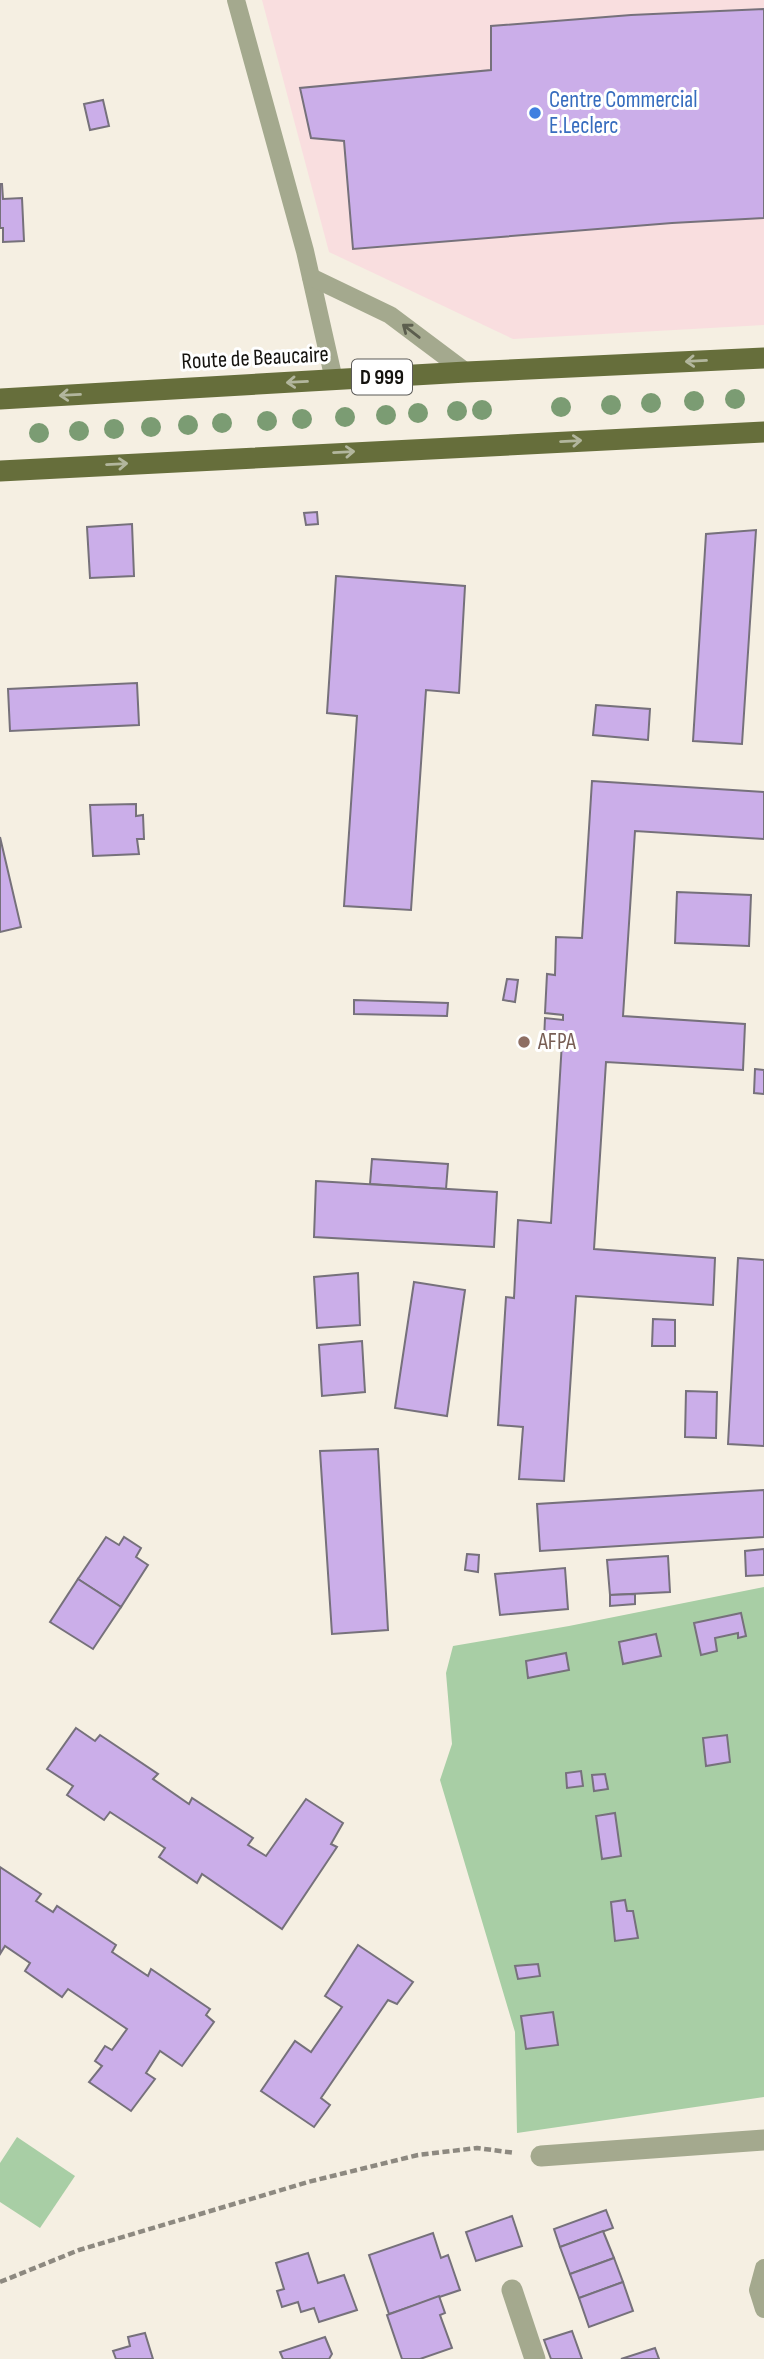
<svg xmlns="http://www.w3.org/2000/svg" width="764" height="2359" font-family="'Sofia Sans Condensed',sans-serif">
<style>
.commercial{fill:#f9dedf}
.green{fill:#a8cea5}
.building{fill:#cbaee9;stroke:#76717b;stroke-width:2}
.lines{fill:none;stroke-linecap:round;stroke-linejoin:round}
.path{stroke:#8d8980;stroke-width:4.5;stroke-dasharray:7 3.5;stroke-linecap:butt}
.lane{stroke:#a4a98e;stroke-width:18}
.street{stroke:#a4a98e;stroke-width:21}
.primary{stroke:#666e3b;stroke-width:21}
.tree{fill:#7b9c73}
.oneway{stroke:#5c5e4e}
.oneway2{stroke:#b2b69d}
.shop-dot{fill:#3f7fe0;stroke:#fff;stroke-width:2.5}
.education-dot{fill:#8d6e63;stroke:#fff;stroke-width:2.5}
.labels{text-anchor:middle;dominant-baseline:central;stroke-width:6;stroke-linejoin:round;paint-order:stroke}
.shield{fill:#fff;stroke:#5b5a57;stroke-width:2}
.shield-label{font-size:21px;font-weight:bold;fill:#15130f}
.shop-label{font-size:23px;fill:#366cbe;stroke:#fff;text-anchor:start}
.street-label{font-size:23px;fill:#15130f;stroke:#fff}
.education-label{font-size:23px;fill:#785e54;stroke:#fff;text-anchor:start}
</style>
<rect width="100%" height="100%" fill="#f5efe2"/>
<!-- commercial -->
<polygon class="commercial" points="262,0 764,0 764,325 513,339 329,252"/>
<!-- green -->
<g class="green">
<polygon points="764,1587 764,2097 517,2133 515,2032 440,1780 452,1744 446,1673 453,1646 569,1626"/>
<polygon points="17,2137 75,2176 40,2228 0,2202 0,2163"/>
</g>
<!-- building -->
<g class="building">
<polygon points="764,9 764,218 672,223 353,249 344,141 311,138 300,88 491,70 491,26 631,15"/>
<polygon points="103,100 109,126 90,130 84,104"/>
<polygon points="0,184 2,184 3,199 22,198 24,241 3,242 3,228 0,228"/>
<polygon points="317,512 318,524 306,525 304,513"/>
<polygon points="132,524 134,576 90,578 87,527"/>
<polygon points="756,530 742,744 693,741 706,534"/>
<polygon points="336,576 465,586 459,693 426,690 411,910 344,906 357,716 327,713"/>
<polygon points="137,683 139,725 10,731 8,689"/>
<polygon points="596,705 650,709 648,740 593,735"/>
<polygon points="592,781 764,792 764,839 635,831 623,1016 745,1024 743,1070 606,1062 594,1249 715,1258 713,1305 576,1296 564,1481 519,1479 523,1427 498,1425 506,1297 514,1298 518,1220 551,1223 562,1042 544,1040 545,1018 563,1020 563,1015 545,1013 547,974 555,975 556,937 582,938"/>
<polygon points="136,804 136,816 143,815 144,839 137,839 139,854 93,856 90,805"/>
<polygon points="0,837 21,927 0,932"/>
<polygon points="677,892 751,895 749,946 675,943"/>
<polygon points="507,979 518,980 515,1002 503,1000"/>
<polygon points="354,1000 448,1003 447,1016 354,1014"/>
<polygon points="755,1069 764,1070 764,1094 754,1093"/>
<polygon points="372,1159 448,1164 446,1189 370,1184"/>
<polygon points="316,1181 497,1192 494,1247 314,1237"/>
<polygon points="738,1258 764,1260 764,1446 728,1444"/>
<polygon points="358,1273 360,1325 317,1328 314,1277"/>
<polygon points="414,1282 465,1290 447,1416 395,1408"/>
<polygon points="653,1319 675,1320 675,1346 652,1346"/>
<polygon points="362,1341 365,1392 322,1396 319,1345"/>
<polygon points="686,1391 717,1392 716,1438 685,1437"/>
<polygon points="378,1449 388,1630 332,1634 320,1451"/>
<polygon points="764,1490 764,1537 540,1551 537,1504"/>
<polygon points="106,1537 119,1545 124,1537 141,1548 136,1557 148,1565 121,1607 78,1579"/>
<polygon points="764,1549 764,1575 746,1576 745,1551"/>
<polygon points="467,1554 479,1555 478,1572 465,1570"/>
<polygon points="668,1556 670,1592 610,1595 607,1560"/>
<polygon points="565,1568 568,1609 500,1615 495,1574"/>
<polygon points="78,1579 121,1607 93,1649 50,1622"/>
<polygon points="635,1594 635,1604 610,1606 610,1595"/>
<polygon points="741,1613 746,1636 738,1638 738,1633 715,1638 717,1651 701,1655 694,1623"/>
<polygon points="656,1634 661,1656 623,1664 619,1642"/>
<polygon points="566,1653 569,1670 528,1678 526,1661"/>
<polygon points="76,1728 95,1741 100,1735 158,1774 153,1779 189,1804 192,1798 253,1838 248,1845 266,1856 306,1799 343,1823 331,1844 337,1847 282,1929 202,1874 197,1883 159,1857 165,1848 110,1812 104,1820 67,1795 73,1786 47,1769"/>
<polygon points="727,1735 730,1762 706,1766 703,1738"/>
<polygon points="581,1771 583,1786 567,1788 566,1773"/>
<polygon points="605,1774 608,1789 594,1791 592,1775"/>
<polygon points="615,1813 621,1856 602,1859 596,1816"/>
<polygon points="0,1867 41,1894 36,1901 53,1912 57,1906 116,1945 112,1952 148,1976 151,1969 210,2009 206,2015 214,2022 182,2066 160,2051 146,2073 155,2079 131,2111 89,2082 102,2066 95,2061 105,2046 112,2050 127,2029 68,1989 62,1997 25,1971 30,1963 5,1946 0,1954"/>
<polygon points="625,1900 627,1911 633,1911 638,1938 615,1941 611,1902"/>
<polygon points="358,1945 413,1982 397,2004 388,2000 321,2098 330,2105 314,2127 261,2091 295,2041 311,2052 342,2007 325,1996"/>
<polygon points="538,1964 540,1976 518,1979 515,1966"/>
<polygon points="553,2012 558,2045 526,2049 521,2016"/>
<polygon points="606,2210 613,2228 560,2247 554,2229"/>
<polygon points="512,2216 522,2246 476,2261 466,2232"/>
<polygon points="603,2231 614,2258 570,2274 560,2247"/>
<polygon points="433,2233 441,2258 448,2255 460,2290 389,2314 369,2255"/>
<polygon points="308,2253 318,2283 344,2275 357,2310 319,2322 314,2308 301,2312 298,2302 282,2307 277,2291 284,2289 276,2263"/>
<polygon points="614,2258 623,2282 579,2298 570,2274"/>
<polygon points="623,2282 633,2311 589,2327 579,2298"/>
<polygon points="439,2296 445,2313 440,2315 452,2348 420,2359 402,2359 387,2315"/>
<polygon points="572,2331 582,2359 551,2359 544,2340"/>
<polygon points="145,2333 153,2359 116,2359 113,2351 130,2346 128,2337"/>
<polygon points="325,2337 332,2354 329,2359 283,2359 280,2352"/>
<polygon points="655,2348 659,2359 621,2359"/>
</g>
<g class="lines">
<!-- path -->
<polyline class="path" points="0,2282 79,2250 308,2182 418,2155 477,2148 515,2153"/>
<!-- lane -->
<g class="lane">
<polyline points="236,0 305,251 334,380"/>
<polyline points="311,277 390,315 466,372"/>
<polyline points="764,2268 758,2290 764,2309"/>
</g>
<!-- street -->
<g class="street">
<polyline points="541,2156 764,2140"/>
<polyline points="512,2290 535,2359"/>
</g>
<!-- primary -->
<g class="primary">
<polyline points="0,399 466,372 764,358"/>
<polyline points="0,471 764,432"/>
</g>
</g>
<!-- trees -->
<g class="tree">
<circle cx="735" cy="399" r="10"/>
<circle cx="694" cy="401" r="10"/>
<circle cx="651" cy="403" r="10"/>
<circle cx="611" cy="405" r="10"/>
<circle cx="561" cy="407" r="10"/>
<circle cx="482" cy="410" r="10"/>
<circle cx="457" cy="411" r="10"/>
<circle cx="418" cy="413" r="10"/>
<circle cx="386" cy="415" r="10"/>
<circle cx="345" cy="417" r="10"/>
<circle cx="302" cy="419" r="10"/>
<circle cx="267" cy="421" r="10"/>
<circle cx="222" cy="423" r="10"/>
<circle cx="188" cy="425" r="10"/>
<circle cx="151" cy="427" r="10"/>
<circle cx="114" cy="429" r="10"/>
<circle cx="79" cy="431" r="10"/>
<circle cx="39" cy="433" r="10"/>
</g>
<!-- one-way arrows -->
<defs><path id="oneway-shaft" d="M-6 0H5M1.5-3L5.5 0L1.5 3" fill="none" stroke-width="1.6" stroke-linecap="round" stroke-linejoin="round" transform="scale(1.75)"/></defs>
<use class="oneway" href="#oneway-shaft" transform="translate(411 331) rotate(-142)"/>
<g class="oneway2">
<use href="#oneway-shaft" transform="translate(696 361) rotate(177)"/>
<use href="#oneway-shaft" transform="translate(297 382) rotate(177)"/>
<use href="#oneway-shaft" transform="translate(70 395) rotate(177)"/>
<use href="#oneway-shaft" transform="translate(571 441) rotate(-3)"/>
<use href="#oneway-shaft" transform="translate(344 452) rotate(-3)"/>
<use href="#oneway-shaft" transform="translate(117 464) rotate(-3)"/>
</g>
<!-- markers -->
<circle class="shop-dot" cx="535" cy="113" r="7"/>
<circle class="education-dot" cx="524" cy="1042" r="7"/>
<g class="labels">
<!-- shield labels -->
<rect class="shield" x="352" y="359.5" width="60" height="35" rx="5"/>
<g class="shield-label">
<text x="382" y="377">D 999</text>
</g>
<!-- shop labels -->
<g class="shop-label">
<text x="549" y="100">Centre Commercial<tspan x="549" dy="26">E.Leclerc</tspan></text>
</g>
<!-- street labels -->
<g class="street-label">
<text transform="translate(255 358) rotate(-3)">Route de Beaucaire</text>
</g>
<!-- education labels -->
<g class="education-label">
<text x="538" y="1042">AFPA</text>
</g>
</g>
</svg>
